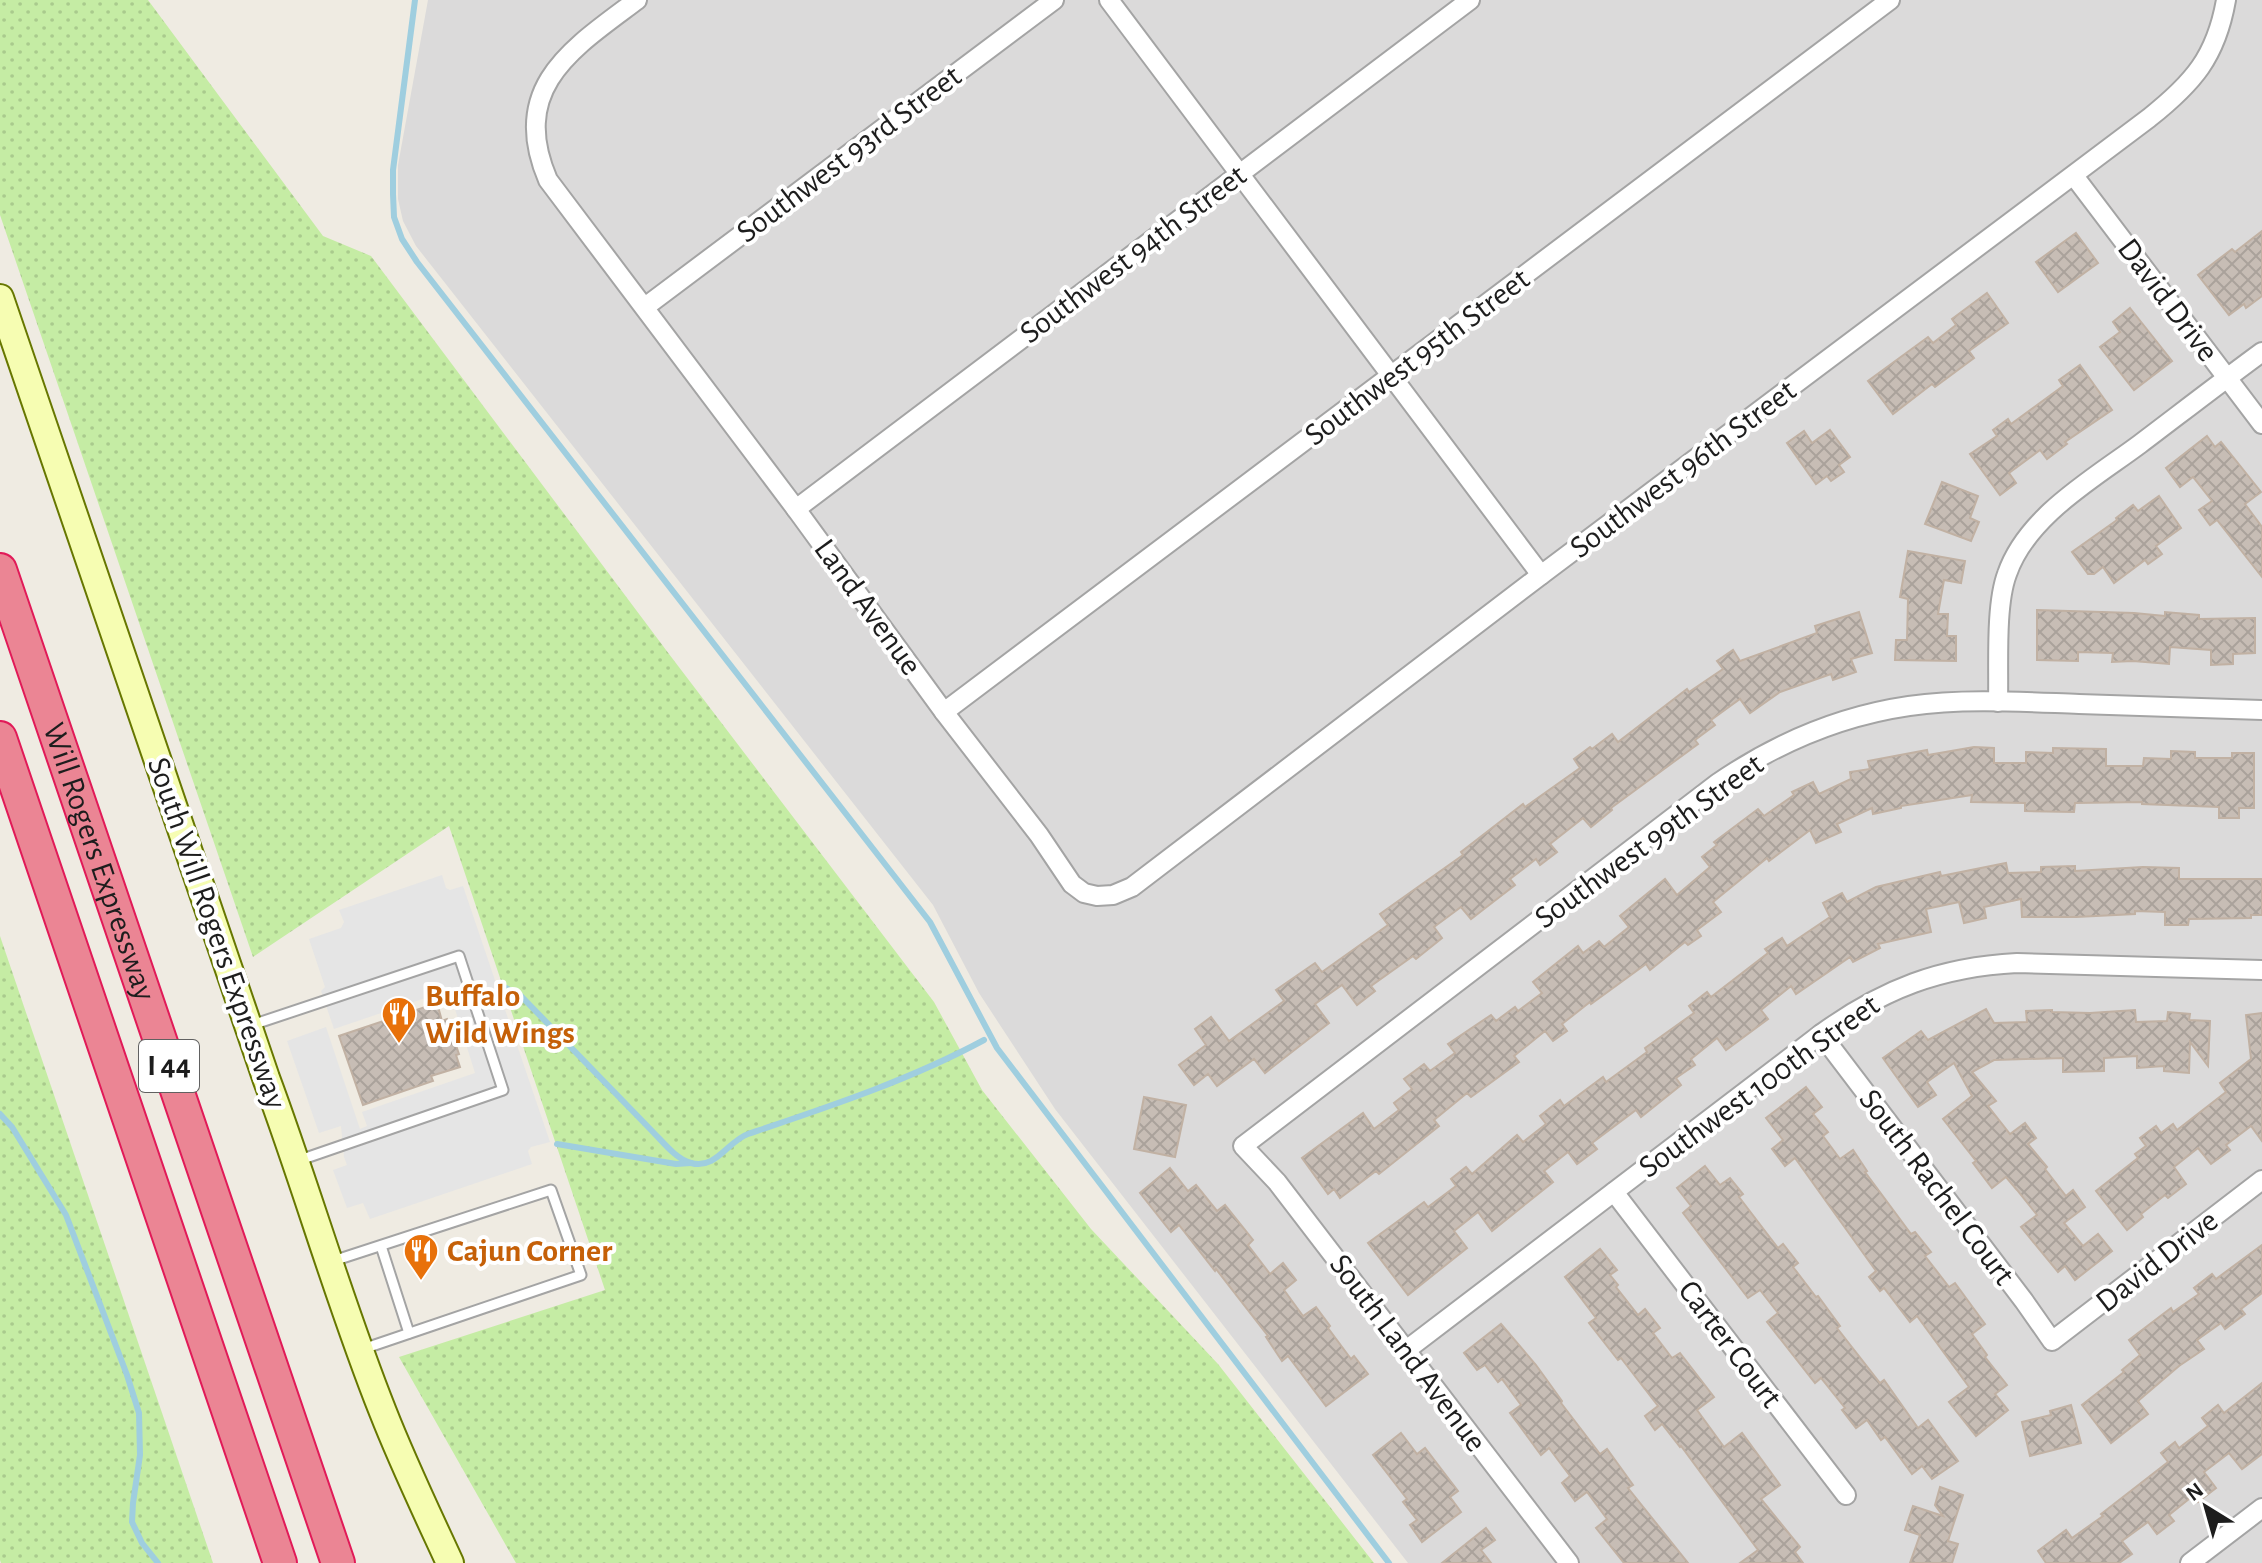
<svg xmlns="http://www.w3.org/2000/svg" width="2262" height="1563" font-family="'Alegreya Sans',sans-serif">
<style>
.residential{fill:#dbdada}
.grass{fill:url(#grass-dots)}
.parking{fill:#e5e5e5}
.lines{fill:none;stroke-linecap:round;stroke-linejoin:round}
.stream{stroke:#9fcedf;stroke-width:6}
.building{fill:url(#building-cross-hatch);stroke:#c1b1a3;stroke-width:2}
.lane-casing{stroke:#a4a4a4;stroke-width:13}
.street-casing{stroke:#a4a4a4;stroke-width:22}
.secondary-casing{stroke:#677700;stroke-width:30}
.highway-casing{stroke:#e11a58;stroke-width:36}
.lane{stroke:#fff;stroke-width:9}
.street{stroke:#fff;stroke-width:18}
.secondary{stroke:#f6fdb2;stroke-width:26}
.highway{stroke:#eb8594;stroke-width:32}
.labels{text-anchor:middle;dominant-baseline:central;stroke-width:8;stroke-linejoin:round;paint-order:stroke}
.shield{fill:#fff;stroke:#616161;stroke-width:2}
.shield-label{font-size:30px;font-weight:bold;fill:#1d1d1d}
.street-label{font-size:32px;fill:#1d1d1d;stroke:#fff}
.food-label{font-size:32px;font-weight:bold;fill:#c56008;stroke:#fff;text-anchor:start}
</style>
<defs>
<pattern id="grass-dots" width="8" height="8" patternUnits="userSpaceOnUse" patternTransform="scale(2)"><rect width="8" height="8" fill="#c5eca4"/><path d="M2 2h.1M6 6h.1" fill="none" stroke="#a9ca8d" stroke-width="1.8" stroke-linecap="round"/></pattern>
<pattern id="building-cross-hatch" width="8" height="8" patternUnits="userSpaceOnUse" patternTransform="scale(2)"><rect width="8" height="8" fill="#c7bdb5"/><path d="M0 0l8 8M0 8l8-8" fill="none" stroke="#aaa29b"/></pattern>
</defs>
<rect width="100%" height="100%" fill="#efebe2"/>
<!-- residential -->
<polygon class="residential" points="428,0 2262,0 2262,1563 1408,1563 1055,1109 979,993 933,905 416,246 403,221 398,199 398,165"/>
<!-- grass -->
<g class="grass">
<polygon points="0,0 148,0 323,236 371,256 669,654 934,1002 982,1090 1091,1229 1218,1364 1374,1563 516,1563 399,1357 605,1290 449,826 253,957 0,215"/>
<polygon points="0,936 213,1563 1,1563 0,1560"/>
</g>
<!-- parking -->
<polygon class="parking" points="442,875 446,888 450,890 463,886 550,1142 531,1147 528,1151 532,1164 370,1219 363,1203 347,1208 333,1170 347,1165 344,1157 341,1126 319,1133 287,1041 326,1027 360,1129 367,1126 362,1112 475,1073 449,990 334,1029 321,991 325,987 309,939 341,928 344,922 339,910"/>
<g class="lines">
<!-- stream -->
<g class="stream">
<polyline points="415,0 393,170 393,194 394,217 402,239 417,262 930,922 997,1048 1389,1563"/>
<path d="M502 986 521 996 653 1132C663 1142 676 1159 691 1163 716 1170 728 1141 748 1134 828 1107 910 1080 984 1040"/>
<polyline points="0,1114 12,1127 66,1215 127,1375 139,1413 140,1455 133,1503 132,1522 142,1543 158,1563"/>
<polyline points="557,1144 676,1164 691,1163"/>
</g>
</g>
<!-- building -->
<g class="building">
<polygon points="2262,231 2262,296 2246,308 2244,304 2229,315 2198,275 2232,249 2235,252"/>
<polygon points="2076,233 2098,263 2058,292 2036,262"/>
<polygon points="1987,293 2008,323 1969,351 1974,358 1935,387 1932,384 1893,414 1868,381 1928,337 1933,343 1956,325 1952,319"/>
<polygon points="2130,308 2172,361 2134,390 2100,347 2120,332 2113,322"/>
<polygon points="2080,365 2112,410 2065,442 2067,444 2047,459 2040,450 2009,473 2016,483 2000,495 1970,454 1997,436 1993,430 2008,419 2011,424 2063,386 2059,380"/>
<polygon points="1830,430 1850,457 1839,465 1844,472 1831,481 1827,476 1816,484 1787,443 1804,431 1812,443"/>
<polygon points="2207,436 2215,447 2221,442 2261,492 2245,504 2262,527 2262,577 2217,520 2210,525 2199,510 2212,501 2193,477 2180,487 2166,468"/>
<polygon points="1942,482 1978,496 1970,518 1979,522 1971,541 1925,524"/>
<polygon points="2159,496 2181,528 2156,546 2162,554 2148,564 2145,560 2114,583 2103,567 2094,574 2088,574 2072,552 2117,520 2116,518 2133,505 2138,511"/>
<polygon points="1908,551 1965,561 1961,583 1944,580 1938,614 1948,614 1947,636 1956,636 1956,661 1895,660 1896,640 1907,640 1908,599 1900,597"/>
<polygon points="2037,610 2134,613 2165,616 2165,612 2199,615 2199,619 2255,618 2255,653 2233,654 2233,664 2211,665 2211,650 2170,647 2169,664 2133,661 2112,662 2113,653 2078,652 2078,661 2037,660"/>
<polygon points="1859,612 1872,653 1851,659 1856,672 1833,680 1831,674 1780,692 1750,713 1740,699 1711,720 1715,725 1695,740 1698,744 1611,808 1612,810 1591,827 1583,818 1550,844 1557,852 1540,865 1536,859 1510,879 1515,885 1484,909 1471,919 1461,907 1434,927 1442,938 1416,959 1413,956 1371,986 1375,991 1357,1005 1342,985 1315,1004 1329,1023 1265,1073 1254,1059 1217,1086 1208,1074 1194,1085 1179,1065 1206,1045 1195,1029 1211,1017 1229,1041 1284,1001 1276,990 1315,963 1322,972 1388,925 1380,914 1463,855 1461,852 1523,804 1525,807 1580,768 1574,759 1590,747 1592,749 1612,734 1618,742 1687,689 1689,692 1723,669 1717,661 1733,650 1740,661 1817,633 1815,626"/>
<polygon points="1974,747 1994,748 1994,763 2026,763 2026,752 2053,753 2053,748 2106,749 2106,766 2143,766 2144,758 2171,759 2171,751 2195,752 2195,758 2232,758 2232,753 2254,753 2254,808 2239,808 2239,818 2219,818 2219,807 2142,804 2142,802 2075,803 2074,812 2025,811 2025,803 1971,802 1972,795 1901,806 1901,808 1873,814 1872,808 1837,824 1841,832 1816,843 1810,830 1769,861 1767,858 1713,902 1721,912 1697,930 1701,936 1688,945 1685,942 1650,970 1646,964 1591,1004 1590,1002 1562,1024 1567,1031 1553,1041 1545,1031 1514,1056 1519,1062 1471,1097 1467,1093 1434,1120 1439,1126 1379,1174 1376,1171 1340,1198 1334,1189 1328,1194 1302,1158 1363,1113 1374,1129 1399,1110 1394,1103 1412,1089 1404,1079 1424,1064 1430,1071 1455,1053 1448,1044 1491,1015 1496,1021 1515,1007 1518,1011 1542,993 1533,982 1578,946 1583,953 1599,941 1604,947 1629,927 1620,916 1665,879 1677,895 1710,867 1702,857 1717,845 1714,842 1758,809 1764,816 1794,795 1792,792 1813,782 1819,794 1851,779 1850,772 1870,769 1868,761 1927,750 1928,755"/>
<polygon points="2006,863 2008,873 2041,872 2041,867 2075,866 2075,871 2143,867 2179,868 2179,879 2262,879 2262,915 2251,915 2251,918 2189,919 2188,925 2165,925 2165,912 2135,911 2135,914 2076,917 2022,917 2021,899 1984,907 1986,918 1964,923 1959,902 1926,909 1931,932 1878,944 1880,948 1853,962 1850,957 1796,994 1791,986 1761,1010 1768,1019 1726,1050 1717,1038 1691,1059 1695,1065 1676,1078 1681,1085 1641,1117 1636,1110 1592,1143 1597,1149 1577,1164 1568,1152 1544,1171 1553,1182 1492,1231 1478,1212 1454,1231 1467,1248 1408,1295 1368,1243 1424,1202 1428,1207 1456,1186 1451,1179 1466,1167 1472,1174 1517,1135 1523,1142 1546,1124 1540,1116 1560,1100 1564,1106 1603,1077 1606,1082 1647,1052 1645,1048 1694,1013 1689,1006 1707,992 1711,997 1768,953 1765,949 1782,938 1787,946 1830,917 1823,903 1842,893 1847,902 1876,887 1940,872 1941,876"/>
<polygon points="437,1003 442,1021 447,1019 459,1054 456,1055 460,1067 431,1076 433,1081 363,1105 339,1036"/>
<polygon points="1986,1009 1994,1023 2027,1022 2026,1011 2052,1010 2052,1012 2090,1013 2135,1010 2136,1022 2167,1021 2168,1012 2190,1014 2189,1020 2210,1021 2208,1066 2190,1042 2189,1073 2164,1071 2164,1066 2137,1068 2137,1056 2104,1058 2104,1071 2063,1072 2063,1058 1994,1060 1972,1072 1996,1101 1988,1106 2010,1134 2025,1123 2036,1138 2028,1144 2047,1167 2045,1169 2066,1196 2073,1190 2085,1207 2064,1223 2083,1246 2098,1234 2112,1251 2075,1280 2065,1266 2058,1272 2021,1227 2037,1215 2017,1190 2006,1177 1992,1188 1973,1163 1976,1161 1943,1119 1972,1096 1954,1063 1927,1082 1936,1095 1918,1107 1883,1058 1921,1031 1928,1040"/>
<polygon points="2262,1013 2262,1141 2251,1126 2226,1145 2230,1150 2211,1164 2198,1148 2174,1167 2186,1184 2168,1198 2165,1195 2141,1214 2143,1217 2127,1230 2096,1191 2138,1158 2135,1154 2146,1146 2140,1138 2156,1126 2161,1133 2173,1124 2177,1130 2226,1092 2220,1083 2251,1059 2246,1015"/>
<polygon points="1806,1087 1822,1107 1813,1114 1828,1132 1823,1136 1840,1159 1853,1150 1867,1171 1865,1172 1911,1234 1915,1232 1931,1252 1925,1256 1949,1287 1955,1283 1985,1324 1972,1334 1987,1355 1985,1357 2007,1385 1995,1394 2008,1410 1976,1436 1949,1402 1969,1387 1917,1316 1910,1322 1884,1288 1880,1291 1869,1277 1876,1271 1795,1158 1785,1166 1772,1149 1783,1140 1766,1118"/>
<polygon points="1144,1097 1186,1105 1175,1157 1134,1149"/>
<polygon points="1705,1166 1720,1185 1730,1178 1743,1194 1739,1197 1778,1248 1783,1244 1798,1263 1793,1267 1816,1297 1818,1296 1840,1326 1837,1328 1880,1383 1884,1380 1918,1428 1928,1420 1958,1461 1932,1479 1922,1466 1912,1474 1885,1437 1881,1440 1867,1420 1856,1428 1842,1410 1845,1408 1821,1378 1815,1383 1767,1322 1778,1313 1760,1290 1748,1298 1683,1213 1691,1206 1677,1188"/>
<polygon points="1170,1168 1188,1191 1196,1185 1217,1211 1225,1205 1253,1240 1248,1245 1270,1274 1283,1263 1296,1280 1284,1290 1303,1316 1316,1307 1330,1326 1328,1328 1351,1359 1354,1356 1368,1374 1326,1406 1288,1356 1282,1361 1266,1337 1268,1336 1216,1269 1215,1271 1179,1225 1171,1232 1140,1193"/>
<polygon points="2262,1245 2262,1293 2241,1309 2245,1314 2225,1329 2221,1323 2197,1340 2204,1349 2179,1366 2138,1401 2148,1414 2111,1443 2082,1405 2124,1372 2122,1370 2140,1355 2129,1340 2171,1308 2173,1312 2199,1294 2194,1288 2212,1274 2216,1279"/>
<polygon points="1600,1249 1617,1270 1610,1275 1618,1285 1616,1287 1638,1315 1645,1309 1660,1328 1653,1333 1672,1358 1680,1353 1714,1397 1697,1410 1724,1447 1742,1433 1780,1485 1761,1499 1800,1547 1795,1552 1803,1563 1740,1563 1758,1550 1681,1446 1680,1447 1662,1424 1655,1430 1645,1416 1658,1406 1621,1358 1618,1360 1589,1323 1596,1318 1565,1277"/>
<polygon points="1501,1324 1536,1365 1562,1401 1561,1403 1600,1454 1607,1449 1633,1485 1628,1488 1688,1563 1624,1563 1596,1528 1607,1519 1587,1492 1575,1501 1562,1483 1570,1476 1549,1448 1541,1455 1519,1425 1510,1413 1521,1405 1502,1379 1498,1382 1485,1365 1477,1370 1464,1353"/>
<polygon points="2262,1383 2262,1454 2242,1469 2229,1453 2204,1472 2216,1488 2198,1502 2194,1495 2169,1515 2174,1521 2157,1534 2148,1522 2122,1541 2132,1554 2119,1563 2046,1563 2038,1551 2066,1530 2072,1538 2103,1516 2101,1514 2168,1462 2161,1453 2175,1442 2179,1448 2208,1426 2202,1418 2218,1405 2224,1413"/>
<polygon points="2071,1405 2081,1443 2030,1456 2022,1422 2051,1415 2050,1411"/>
<polygon points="1401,1433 1417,1454 1425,1448 1458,1491 1450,1497 1461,1512 1422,1542 1410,1525 1417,1520 1403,1502 1407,1499 1373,1455"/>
<polygon points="1940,1487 1963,1495 1948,1541 1958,1544 1952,1563 1910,1563 1920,1535 1905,1530 1913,1506 1943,1516 1935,1505"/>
<polygon points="1486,1528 1495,1540 1481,1550 1491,1563 1442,1563"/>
</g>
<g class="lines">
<defs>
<g id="lane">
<polyline points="249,1026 459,956 503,1090 297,1161"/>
<polyline points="381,1246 409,1333"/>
<polyline points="330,1262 551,1190 581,1275 363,1349"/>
</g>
<g id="street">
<path d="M637 0C573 48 508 87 548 180L796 509 944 712 1039 835 1072 884 1084 893 1097 896 1113 895 1132 887 1541 575 2149 118C2193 83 2216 57 2226 0"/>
<polyline points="1109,0 1541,575"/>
<polyline points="2074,176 2262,424"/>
<polyline points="645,307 1054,0"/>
<polyline points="796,509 1470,0"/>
<path d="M1998 702C1999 667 1995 606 2007 574 2027 516 2093 479 2140 444 2181 413 2221 382 2262 352"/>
<polyline points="944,712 1890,0"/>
<polyline points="1821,1034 2024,1301 2052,1341 2262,1180"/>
<polyline points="1614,1192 1846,1495"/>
<path d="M1405 1351 1821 1034C1883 989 1940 967 2017 963L2262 970"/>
<path d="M1569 1563 1277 1182 1243 1146 1718 783C1775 744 1840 716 1909 706 1965 698 2023 702 2079 704 2140 706 2201 708 2262 710"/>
<polyline points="2190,1563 2262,1508"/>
</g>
<path id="secondary" d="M0 298 266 1078C307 1188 339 1302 383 1412 403 1463 427 1513 450 1563"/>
<g id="highway">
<path id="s1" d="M0 570 338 1563"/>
<polyline points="0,738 280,1563"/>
</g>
</defs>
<!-- lane casing -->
<use href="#lane" class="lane-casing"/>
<!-- street casing -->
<use href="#street" class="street-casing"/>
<!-- secondary casing -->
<use href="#secondary" class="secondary-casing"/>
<!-- highway casing -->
<use href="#highway" class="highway-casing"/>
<!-- lane -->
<use href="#lane" class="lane"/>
<!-- street -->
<use href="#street" class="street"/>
<!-- secondary -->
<use href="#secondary" class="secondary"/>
<!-- highway -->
<use href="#highway" class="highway"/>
</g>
<!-- icons -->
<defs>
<symbol id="restaurant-pin" viewBox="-11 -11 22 30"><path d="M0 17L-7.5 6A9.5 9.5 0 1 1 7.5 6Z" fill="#e8710a" stroke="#fff"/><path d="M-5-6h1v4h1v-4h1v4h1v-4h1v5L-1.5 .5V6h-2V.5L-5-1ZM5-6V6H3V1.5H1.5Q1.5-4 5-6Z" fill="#fff"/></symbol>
</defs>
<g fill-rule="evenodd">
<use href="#restaurant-pin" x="379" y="994" width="40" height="54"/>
<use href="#restaurant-pin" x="401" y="1231" width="40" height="54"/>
</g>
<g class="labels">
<!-- shield labels -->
<rect class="shield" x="139" y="1040" width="60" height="52" rx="6"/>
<g class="shield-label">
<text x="169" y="1066">I 44</text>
</g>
<!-- street labels -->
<g class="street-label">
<text transform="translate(849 154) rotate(-37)">Southwest 93rd Street</text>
<text transform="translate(1133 254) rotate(-37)">Southwest 94th Street</text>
<text transform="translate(2168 300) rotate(53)">David Drive</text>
<text transform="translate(1417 357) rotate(-37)">Southwest 95th Street</text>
<text transform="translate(1683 469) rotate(-37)">Southwest 96th Street</text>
<text transform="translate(868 607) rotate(54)">Land Avenue</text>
<text transform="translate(1649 841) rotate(-36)">Southwest 99th Street</text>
<text stroke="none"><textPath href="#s1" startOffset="308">Will Rogers Expressway</textPath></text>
<text transform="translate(217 933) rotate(71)">South Will Rogers Expressway</text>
<text transform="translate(1759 1086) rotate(-36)">Southwest 100th Street</text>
<text transform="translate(1937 1187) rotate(53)">South Rachel Court</text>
<text transform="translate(2157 1261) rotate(-38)">David Drive</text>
<text transform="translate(1730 1344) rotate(53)">Carter Court</text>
<text transform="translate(1408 1353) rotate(53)">South Land Avenue</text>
</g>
<!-- food labels -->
<g class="food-label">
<text x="425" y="996">Buffalo<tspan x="425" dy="37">Wild Wings</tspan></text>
<text x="447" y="1251">Cajun Corner</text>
</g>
</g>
<!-- north arrow -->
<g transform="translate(2206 1507) rotate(323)" stroke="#ffffff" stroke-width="6" paint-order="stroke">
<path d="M0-6L14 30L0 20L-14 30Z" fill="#1d1d1d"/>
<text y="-12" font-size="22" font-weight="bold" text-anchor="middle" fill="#1d1d1d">N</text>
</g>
</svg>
